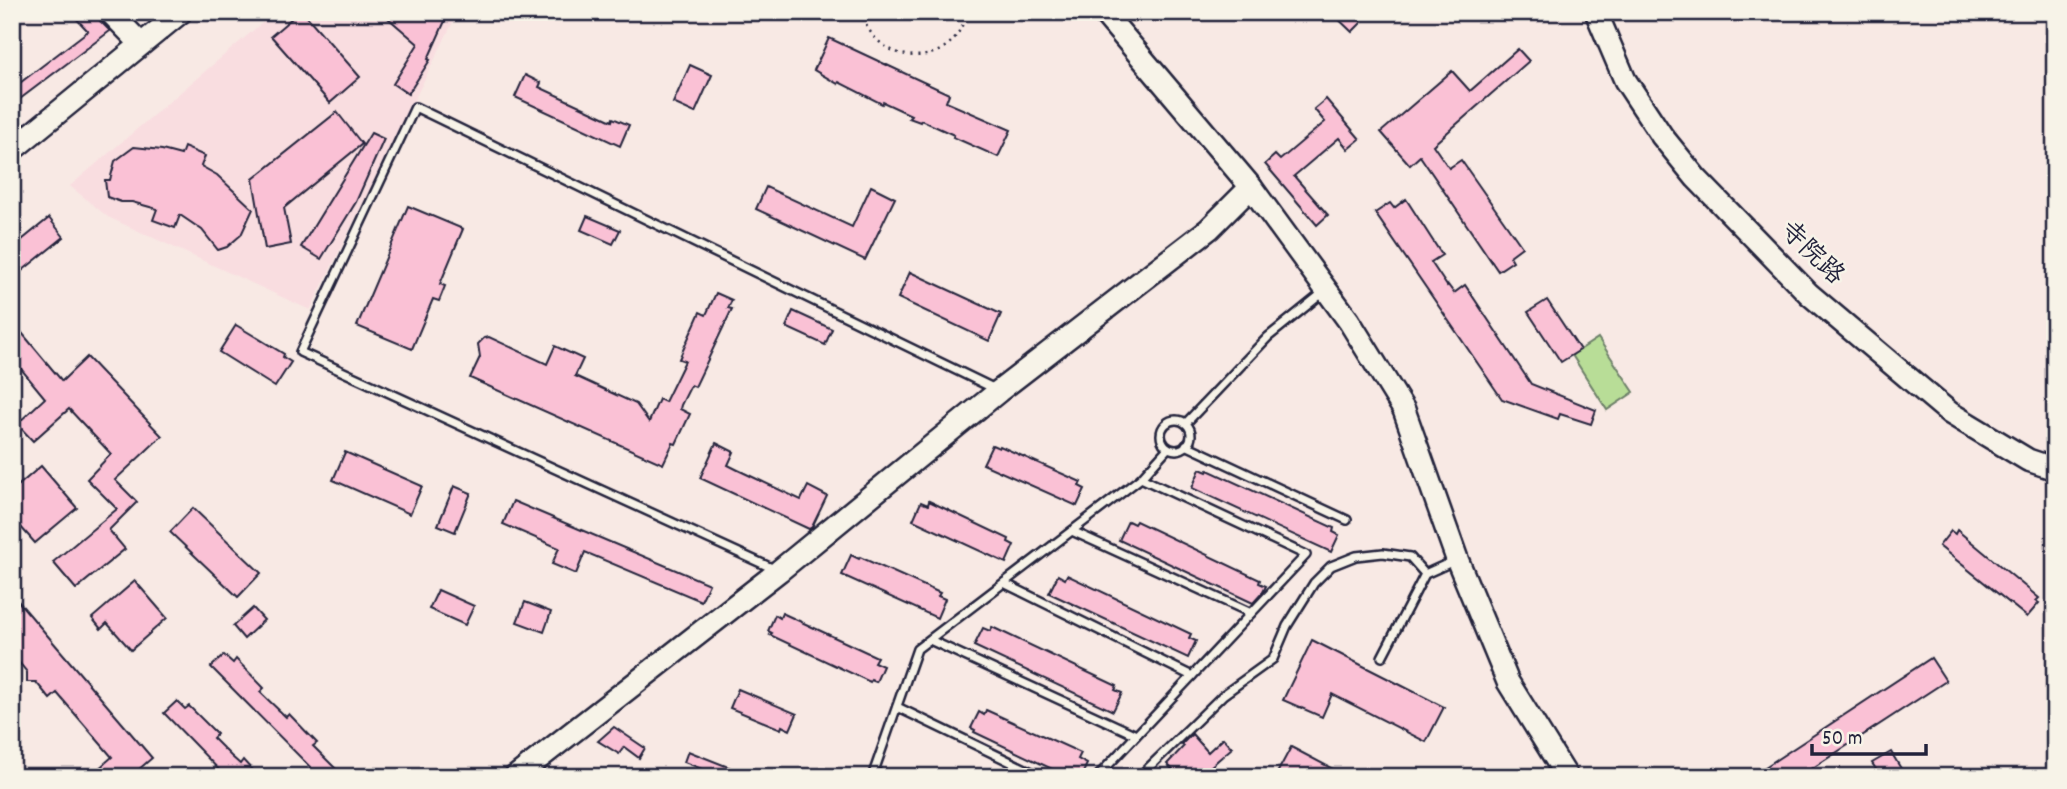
<svg xmlns="http://www.w3.org/2000/svg" width="2067" height="789" font-family="Dekko,'LXGW WenKai TC',sans-serif">
<style>
.built{fill:#f9dde0}
.green{fill:#b8dd97;stroke:#6d8069;stroke-width:2}
.building{fill:#fac1d5;stroke:#22223b;stroke-width:2}
.lines{fill:none;stroke-linecap:round;stroke-linejoin:round}
.lane-casing{stroke:#22223b;stroke-width:12}
.secondary-casing{stroke:#22223b;stroke-width:26}
.path{stroke:#22223b;stroke-width:2.5;stroke-dasharray:2 5;stroke-linecap:butt}
.lane{stroke:#f7f3e8;stroke-width:7}
.secondary{stroke:#f7f3e8;stroke-width:21}
.labels{text-anchor:middle;dominant-baseline:central;stroke-width:5;stroke-linejoin:round;paint-order:stroke}
.street-label{font-size:26px;fill:#22223b;stroke:#f7f3e8}
</style>
<rect width="100%" height="100%" fill="#f8e9e4"/>
<filter id="ink" filterUnits="userSpaceOnUse"><feTurbulence type="fractalNoise" baseFrequency=".0143" numOctaves="2"/><feDisplacementMap in="SourceGraphic" scale="14" xChannelSelector="R" yChannelSelector="G"/><feConvolveMatrix kernelMatrix="1 2 1 2 8 2 1 2 1" color-interpolation-filters="sRGB"/></filter>
<g filter="url(#ink)">
<!-- built -->
<polygon class="built" points="275,12 458,12 310,310 108,217 70,186"/>
<!-- green -->
<polygon class="green" points="1598,338 1634,392 1607,410 1572,355"/>
<!-- building -->
<g class="building">
<polygon points="70,12 97,12 100,21 110,31 12,105 12,89 88,31"/>
<polygon points="299,12 303,12 360,77 330,103 271,36"/>
<polygon points="381,12 449,12 428,59 430,60 408,94 393,84 418,44"/>
<polygon points="1331,12 1353,12 1362,22 1352,32"/>
<polygon points="829,38 949,94 946,102 1011,130 998,157 953,137 954,135 921,120 920,122 909,118 911,115 883,102 882,104 839,82 838,84 814,70"/>
<polygon points="1518,49 1529,61 1433,145 1449,168 1461,160 1522,247 1510,256 1513,261 1498,271 1420,156 1410,165 1381,132 1452,71 1470,91"/>
<polygon points="690,65 712,75 695,113 673,103"/>
<polygon points="525,75 541,83 539,87 612,121 613,118 629,125 620,146 515,97"/>
<polygon points="1326,99 1360,139 1348,149 1339,138 1294,176 1328,215 1317,225 1265,164 1275,155 1280,160 1325,122 1314,109"/>
<polygon points="337,112 362,144 284,208 291,244 265,249 253,179"/>
<polygon points="371,133 384,139 356,202 321,259 301,247"/>
<polygon points="134,147 162,150 181,155 184,147 205,156 201,166 217,175 253,209 241,235 227,247 218,250 202,230 180,215 175,228 153,220 157,209 132,202 121,202 107,197 105,180 110,180 115,161"/>
<polygon points="871,186 895,198 865,260 756,209 766,187 852,227"/>
<polygon points="1406,199 1442,255 1431,262 1447,286 1448,285 1454,293 1465,285 1531,384 1596,410 1591,424 1560,414 1558,419 1502,399 1375,213 1390,203 1394,208"/>
<polygon points="408,206 463,229 440,284 445,286 439,301 433,299 412,349 357,326"/>
<polygon points="587,216 620,230 613,244 581,230"/>
<polygon points="49,218 64,237 12,279 12,248"/>
<polygon points="910,272 1001,314 989,341 898,298"/>
<polygon points="716,293 732,300 728,308 732,309 695,387 691,385 681,405 680,409 690,414 676,444 673,443 663,464 470,378 480,357 478,344 484,338 489,337 547,364 555,346 583,359 575,376 636,404 649,422 659,399 665,402 685,361 679,359 700,312 706,315"/>
<polygon points="1547,300 1580,350 1561,362 1528,312"/>
<polygon points="793,311 832,329 825,345 786,327"/>
<polygon points="12,321 62,381 87,357 162,436 115,480 137,502 109,530 125,549 76,589 53,562 117,509 87,479 111,454 69,409 33,441 17,424 45,398 12,358"/>
<polygon points="236,325 284,354 283,357 291,362 275,387 219,352"/>
<polygon points="716,443 734,452 728,465 738,470 801,500 808,486 827,496 812,527 809,529 700,478"/>
<polygon points="992,445 999,448 1000,446 1081,482 1079,486 1085,489 1077,506 983,464"/>
<polygon points="345,452 422,486 410,514 333,480"/>
<polygon points="41,466 77,508 35,543 12,517 12,491"/>
<polygon points="1200,469 1207,472 1208,470 1334,528 1333,532 1339,535 1331,552 1192,488"/>
<polygon points="454,486 471,493 455,532 438,525"/>
<polygon points="513,501 709,584 701,601 585,552 576,574 552,564 559,548 503,524"/>
<polygon points="929,501 1009,539 1008,542 1014,545 1006,563 913,520 921,502 928,505"/>
<polygon points="193,508 261,573 238,597 170,532"/>
<polygon points="1128,521 1134,524 1136,521 1260,580 1259,583 1266,586 1263,592 1253,603 1119,540"/>
<polygon points="1957,530 2039,598 2036,601 2039,603 2027,617 1939,546 1951,531 1955,534"/>
<polygon points="851,555 859,559 860,557 940,593 938,596 945,599 937,618 842,575"/>
<polygon points="1058,575 1065,579 1067,575 1191,634 1189,638 1196,641 1188,658 1049,593"/>
<polygon points="135,581 167,618 131,650 107,623 101,629 92,618"/>
<polygon points="438,590 474,606 465,625 429,609"/>
<polygon points="12,594 152,758 130,777 89,777 112,757 57,693 50,699 36,682 27,682 27,672 12,654"/>
<polygon points="525,602 551,612 544,632 517,622"/>
<polygon points="253,608 264,620 244,639 233,626"/>
<polygon points="782,613 877,657 874,662 883,666 876,682 871,680 870,682 770,635 772,633 768,631 775,615 780,618"/>
<polygon points="992,627 1117,686 1115,690 1122,693 1113,711 974,646 983,628 990,631"/>
<polygon points="1312,640 1444,707 1426,742 1332,694 1322,717 1283,700"/>
<polygon points="224,655 233,663 236,659 264,688 260,692 286,717 289,714 317,743 313,746 344,777 316,777 318,775 211,667"/>
<polygon points="1931,658 1946,681 1799,777 1750,777"/>
<polygon points="738,689 797,714 790,730 782,726 781,729 730,708"/>
<polygon points="177,701 185,709 189,706 217,734 213,738 231,756 240,764 243,760 253,771 250,774 252,777 226,777 164,713"/>
<polygon points="986,710 1081,753 1078,759 1087,764 1081,777 1069,777 974,732 975,730 971,728 979,712 984,715"/>
<polygon points="614,727 645,748 639,758 624,747 619,754 598,741"/>
<polygon points="1192,734 1208,752 1223,738 1232,748 1209,768 1211,771 1205,777 1180,777 1167,764 1184,746 1182,744"/>
<polygon points="1291,747 1348,777 1275,777"/>
<polygon points="688,751 751,776 751,777 722,777 684,762"/>
<polygon points="1891,752 1906,777 1881,777 1872,763"/>
</g>
<g class="lines">
<defs>
<g id="lane">
<circle cx="1176" cy="435" r="15"/>
<polyline points="1186,423 1268,337 1325,291"/>
<polyline points="1186,445 1347,520"/>
<polyline points="1072,531 1251,613"/>
<polyline points="774,569 300,352 415,107 995,389"/>
<polyline points="1004,583 1192,676"/>
<polyline points="930,640 1136,735"/>
<polyline points="1382,657 1425,574 1456,560"/>
<polyline points="897,707 1042,777"/>
<polyline points="872,777 917,649 1141,478 1168,448"/>
<polyline points="1097,777 1306,555 1141,478"/>
<polyline points="1139,777 1223,695 1273,659 1287,626 1314,583 1331,566 1356,556 1383,553 1410,557 1425,574"/>
</g>
<g id="secondary">
<polyline points="110,12 141,44"/>
<polyline points="1103,12 1251,187 1349,321 1404,410 1457,559 1508,682 1567,777"/>
<polyline points="1596,12 1625,80 1662,136 1696,178 1809,294 1950,413 2028,460 2055,469"/>
<polyline points="12,150 181,12"/>
<polyline points="515,777 779,571 999,391 1209,229 1251,187"/>
</g>
</defs>
<!-- lane casing -->
<use href="#lane" class="lane-casing"/>
<!-- secondary casing -->
<use href="#secondary" class="secondary-casing"/>
<!-- path -->
<path class="path" d="M861 12C877 69 955 72 966 12"/>
<!-- lane -->
<use href="#lane" class="lane"/>
<!-- secondary -->
<use href="#secondary" class="secondary"/>
</g>
</g>
<g class="labels">
<!-- street labels -->
<g class="street-label">
<text transform="translate(1811 254) rotate(44)">寺院路</text>
</g>
</g>
<!-- margin -->
<rect width="2067" height="789" fill="none" stroke="#f7f3e8" stroke-width="42"/>
<rect x="21" y="21" width="2025" height="747" fill="none" stroke="#22223b" stroke-width="2.5" filter="url(#ink)"/>
<!-- scale -->
<path d="M1812 744v10h114v-10" fill="none" stroke="#22223b" stroke-width="3.5"/>
<text x="1822" y="744" font-size="21" fill="#22223b" stroke="#f7f3e8" stroke-width="5" paint-order="stroke">50 m</text>
</svg>
